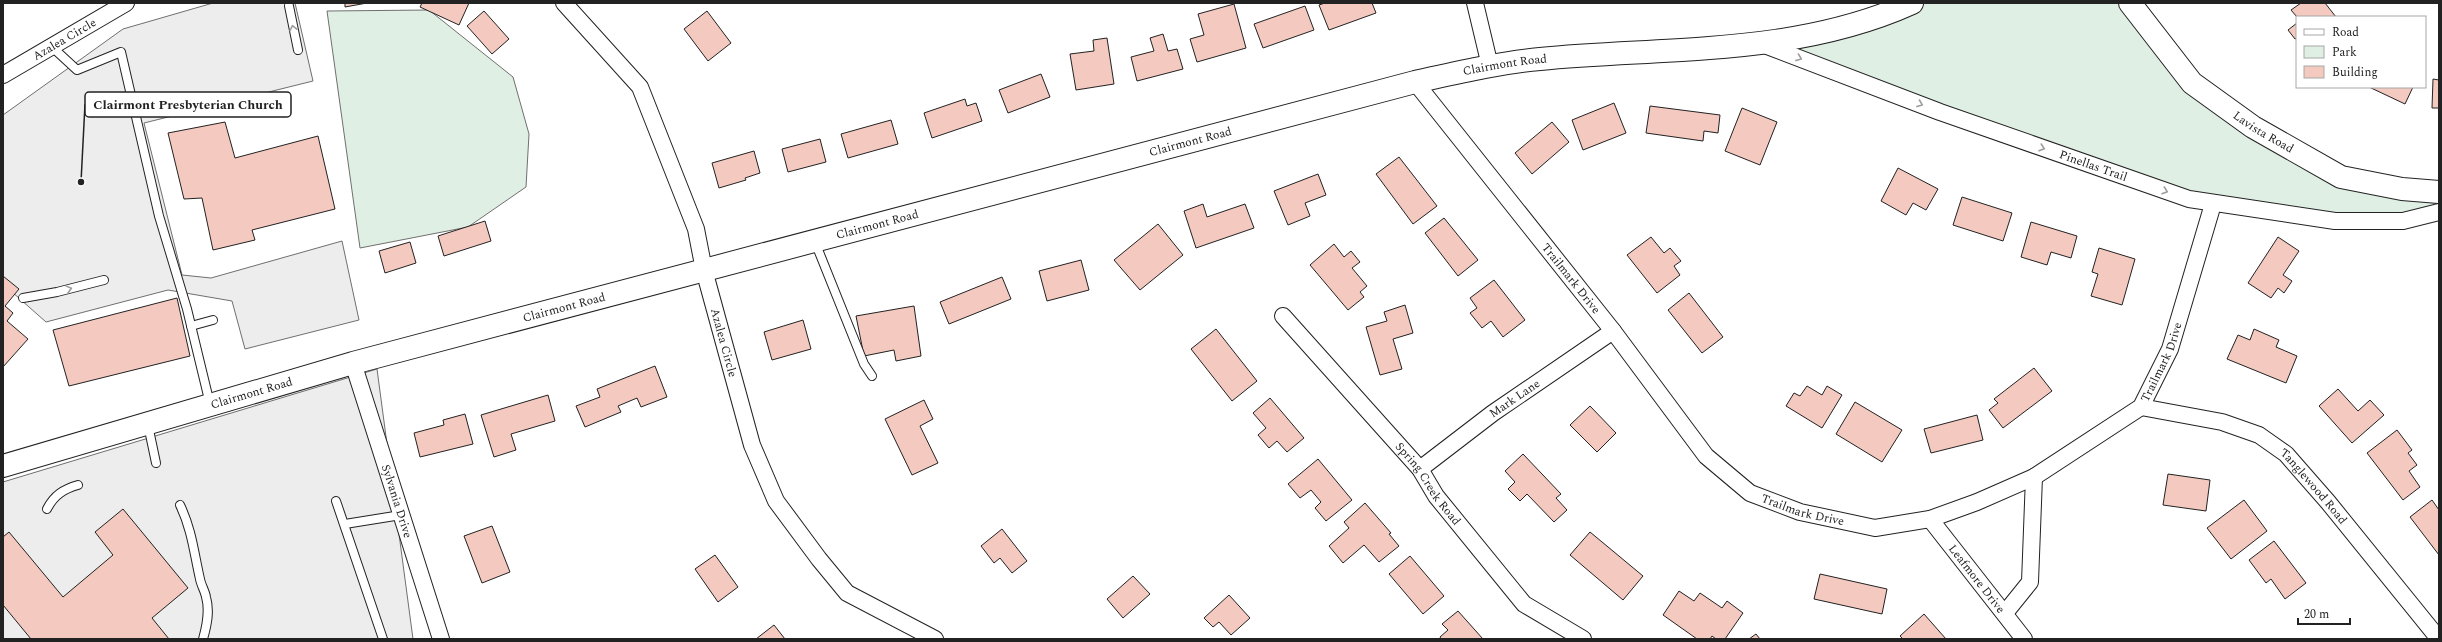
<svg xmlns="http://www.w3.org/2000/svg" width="2442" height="642" viewBox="0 0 2442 642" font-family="Spectral,serif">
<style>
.green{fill:#e0efe3;stroke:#6f6f6f}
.parking{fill:#ededed;stroke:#6f6f6f}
.building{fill:#f3c9c0;stroke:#222}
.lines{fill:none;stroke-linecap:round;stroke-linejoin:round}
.service-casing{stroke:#222;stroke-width:10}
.minor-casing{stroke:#222;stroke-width:18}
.secondary-casing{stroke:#222;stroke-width:24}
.primary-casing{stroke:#222;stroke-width:24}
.service{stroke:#fff;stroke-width:8}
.minor{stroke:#fff;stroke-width:16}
.secondary{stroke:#fff;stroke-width:22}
.primary{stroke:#fff;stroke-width:22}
.oneway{stroke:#9c9c9c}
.labels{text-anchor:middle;stroke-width:3;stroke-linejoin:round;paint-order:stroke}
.street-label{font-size:12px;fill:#222;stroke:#fff}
.leader{fill:none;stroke:#222;stroke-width:1.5}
.callout-dot{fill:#222;stroke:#fff;stroke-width:1.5}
.callout{fill:#fff;stroke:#222;stroke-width:1.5}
.callout-label{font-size:13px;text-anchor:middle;font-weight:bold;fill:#222}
</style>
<rect width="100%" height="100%" fill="#fff"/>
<!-- green -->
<g class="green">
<polygon points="1905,3 2126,3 2192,83 2341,177 2439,192 2439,212 2403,221 2189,199 1796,50"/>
<polygon points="429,10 513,77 529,134 526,187 468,227 360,248 327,11"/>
</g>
<!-- parking -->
<g class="parking">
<polygon points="213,3 295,3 313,81 144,123 182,275 211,278 342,241 359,320 245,349 232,301 168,290 46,322 3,284 3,115 123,29"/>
<polygon points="377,369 413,639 3,639 3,482"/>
</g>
<!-- building -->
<g class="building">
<polygon points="345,3 367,3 345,7"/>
<polygon points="422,3 469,3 459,25 420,7"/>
<polygon points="1325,3 1372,3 1376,13 1329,30 1319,5"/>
<polygon points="2301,3 2325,3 2336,17 2297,17 2291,10"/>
<polygon points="1234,4 1246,48 1197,62 1190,39 1204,35 1198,14"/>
<polygon points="1305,6 1314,30 1263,48 1254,24"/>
<polygon points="484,11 509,39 492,54 467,26"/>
<polygon points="707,11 731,43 708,61 684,29"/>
<polygon points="2297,23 2297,38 2295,39 2288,30"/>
<polygon points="1163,34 1168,51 1177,49 1183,69 1137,81 1131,57 1154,51 1150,38"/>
<polygon points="1107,38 1114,84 1076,90 1070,54 1094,51 1093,40"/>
<polygon points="1041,74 1050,97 1008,113 999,90"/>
<polygon points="2433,79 2439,80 2439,108 2432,108"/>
<polygon points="2369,87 2413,87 2405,104"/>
<polygon points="965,99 967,106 976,103 982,121 932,138 924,113"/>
<polygon points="1614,103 1626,133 1583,150 1572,120"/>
<polygon points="1650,106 1720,115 1718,133 1704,131 1703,141 1646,133"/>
<polygon points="1742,108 1777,122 1760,165 1725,151"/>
<polygon points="891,120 898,144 848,158 841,134"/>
<polygon points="225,122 235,158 318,136 335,209 252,230 255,240 213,250 202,198 184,199 168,133"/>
<polygon points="1552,122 1569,142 1532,174 1515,153"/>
<polygon points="820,139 826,162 788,172 782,149"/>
<polygon points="754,151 760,173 745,178 746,180 719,188 712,163"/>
<polygon points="1399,157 1437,206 1413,224 1376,174"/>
<polygon points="1898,168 1938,189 1926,210 1913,203 1906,215 1881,201"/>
<polygon points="1318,174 1326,195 1305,203 1310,216 1288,225 1274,191"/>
<polygon points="1962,197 2012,213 2003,241 1953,225"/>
<polygon points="1203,204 1207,217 1245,204 1254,228 1196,248 1184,211"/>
<polygon points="1444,218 1478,260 1458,276 1425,233"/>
<polygon points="485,221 491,241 444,256 438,236"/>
<polygon points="2031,222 2077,236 2071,258 2051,252 2047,265 2021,257"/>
<polygon points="1158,224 1183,255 1140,290 1114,260"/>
<polygon points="1651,237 1664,253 1670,248 1681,261 1674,266 1680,275 1657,293 1627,255"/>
<polygon points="2278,237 2299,251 2283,275 2292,281 2284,293 2278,288 2271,298 2248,283"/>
<polygon points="410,242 416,263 385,273 379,251"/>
<polygon points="1334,244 1344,257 1351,251 1360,262 1352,268 1367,286 1360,292 1364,297 1348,310 1310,265"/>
<polygon points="2099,248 2135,259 2122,305 2091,296 2098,274 2092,272"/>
<polygon points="1081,260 1089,290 1047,301 1039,271"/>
<polygon points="3,276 19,289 5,306 13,313 7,321 28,339 3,367"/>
<polygon points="1002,277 1011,299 949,324 940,302"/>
<polygon points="1494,280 1525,320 1503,337 1491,321 1482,328 1470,313 1477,308 1470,298"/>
<polygon points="1689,293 1723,337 1702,353 1668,310"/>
<polygon points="177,298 190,356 69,386 53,330"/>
<polygon points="1405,305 1413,333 1393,339 1402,369 1380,375 1366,327 1387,321 1384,312"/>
<polygon points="914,306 921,356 896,361 894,350 864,356 856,316"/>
<polygon points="803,320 811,349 772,360 764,332"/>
<polygon points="1216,329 1257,381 1232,401 1191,349"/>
<polygon points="2254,329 2279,340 2276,347 2297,356 2286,383 2227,359 2238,335 2250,340"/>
<polygon points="655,366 667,397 641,407 637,398 618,406 621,412 585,427 576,406 600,397 597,389"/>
<polygon points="2034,368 2052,391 2003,428 1989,410 1998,403 1994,399"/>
<polygon points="1807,386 1822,395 1827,386 1842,395 1822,428 1786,406 1794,393 1800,396"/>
<polygon points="2338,389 2358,411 2370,400 2384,415 2352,443 2319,406"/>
<polygon points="548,395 555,421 511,434 516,450 494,457 481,415"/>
<polygon points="1270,398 1304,438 1287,452 1277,441 1269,448 1258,435 1266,428 1253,413"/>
<polygon points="924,400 933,419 920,426 938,463 912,475 885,419"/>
<polygon points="1855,402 1902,430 1882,462 1836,434"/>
<polygon points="1590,406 1616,433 1597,452 1570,425"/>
<polygon points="465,414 473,444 420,457 414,433 444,425 443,420"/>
<polygon points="1977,415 1983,440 1931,453 1924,429"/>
<polygon points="2397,430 2412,450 2408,453 2417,465 2409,471 2420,487 2403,500 2367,453"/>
<polygon points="1523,454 1561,494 1556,498 1567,510 1554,522 1527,494 1520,501 1508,489 1515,482 1505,471"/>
<polygon points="1318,459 1352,500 1326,521 1315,508 1321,502 1311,490 1300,498 1288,484"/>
<polygon points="2168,474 2210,480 2206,511 2163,505"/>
<polygon points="2244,500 2267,531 2231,559 2207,528"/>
<polygon points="2432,500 2439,510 2439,555 2410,517"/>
<polygon points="1365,503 1391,533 1389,534 1399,546 1379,562 1364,545 1343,563 1329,546 1349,528 1344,522"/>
<polygon points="123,509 188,588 152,618 169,639 31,639 3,605 3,537 9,532 63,597 113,555 95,532"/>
<polygon points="492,526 510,572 482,583 464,536"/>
<polygon points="1002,529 1027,561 1012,573 1000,558 994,563 981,546"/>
<polygon points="1590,532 1643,576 1623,600 1570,555"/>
<polygon points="2274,541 2306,583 2285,599 2271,579 2266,583 2249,560"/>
<polygon points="715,555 738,587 718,602 695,569"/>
<polygon points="1410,556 1444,596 1423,614 1389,574"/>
<polygon points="1820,574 1887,589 1882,614 1814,599"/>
<polygon points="1133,576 1150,594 1123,618 1107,599"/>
<polygon points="1679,591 1694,601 1700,593 1722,608 1727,601 1743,613 1725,639 1716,639 1712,636 1710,639 1697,639 1663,615"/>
<polygon points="1229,595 1250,618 1231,635 1219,622 1213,627 1204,618"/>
<polygon points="1458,611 1483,639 1441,639 1440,637 1448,630 1442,624"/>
<polygon points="1924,614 1946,639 1903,639 1900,636"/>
<polygon points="774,625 785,639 756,639"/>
<polygon points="1756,634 1760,639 1749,639"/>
</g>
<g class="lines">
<!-- service casing -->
<g class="service-casing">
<g id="service">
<polyline points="289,6 298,50"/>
<polyline points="51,46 77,70 121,52 159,216 187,309 210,404"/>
<polyline points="815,242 864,364 872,376"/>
<polyline points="23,298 57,292 104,280"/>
<polyline points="191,326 213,320"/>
<polyline points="148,425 156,463"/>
<polyline points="336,501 383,639"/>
<path d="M180,505C192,530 194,553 200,579C201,585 205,591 206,597C210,611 207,625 203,639"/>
<path d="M47,509C54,495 64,489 78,485"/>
<polyline points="345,524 401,515"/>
</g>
</g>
<!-- minor casing -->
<g class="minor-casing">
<g id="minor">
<path id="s1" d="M564,3L640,87L696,229L704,270L752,445L776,501L819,559L847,593L935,639"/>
<polyline points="1475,3 1490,66"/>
<path id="s2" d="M1762,44L1940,112L2189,199L2335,221H2403L2439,212"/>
<path id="s3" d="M3,75L126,3"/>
<path id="s4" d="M1415,82L1613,331L1706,456L1750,493L1800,512L1875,528L1930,519L1977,502L2034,477L2141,407L2170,349L2213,204"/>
<path id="s5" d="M1283,316L1420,469L1436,496L1524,604L1583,639"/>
<path id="s6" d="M353,363L441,639"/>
<path id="s7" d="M2141,407L2222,422L2259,435L2286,454L2328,502L2439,639"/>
<path id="s8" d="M1420,469L1493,413L1613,331"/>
<path id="s9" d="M1930,519L2024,639"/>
<polyline points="2005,613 2030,582 2034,477"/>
</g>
</g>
<!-- secondary casing -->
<g class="secondary-casing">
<g id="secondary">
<path id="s10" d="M2130,3L2192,83L2253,127L2341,177L2402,189L2439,192"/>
</g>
</g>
<!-- primary casing -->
<g class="primary-casing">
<g id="primary">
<path id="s11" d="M3,466L353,363L1415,82C1456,73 1497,63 1540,59C1665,47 1795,56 1912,3"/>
</g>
</g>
<!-- service -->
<use href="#service" class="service"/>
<!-- minor -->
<use href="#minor" class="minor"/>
<!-- secondary -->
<use href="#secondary" class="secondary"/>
<!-- primary -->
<use href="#primary" class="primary"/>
</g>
<!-- one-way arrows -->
<defs><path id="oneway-chevron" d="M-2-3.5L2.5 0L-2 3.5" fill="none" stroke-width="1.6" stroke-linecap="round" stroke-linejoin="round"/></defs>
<g class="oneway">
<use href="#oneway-chevron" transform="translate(293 28) rotate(-102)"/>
<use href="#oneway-chevron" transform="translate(1799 58) rotate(21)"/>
<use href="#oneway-chevron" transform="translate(1920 104) rotate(21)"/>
<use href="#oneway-chevron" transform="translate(2042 148) rotate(19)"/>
<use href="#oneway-chevron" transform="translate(2165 191) rotate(19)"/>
<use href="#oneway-chevron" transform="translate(69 289) rotate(-15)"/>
</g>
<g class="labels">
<!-- street labels -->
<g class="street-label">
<text dy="4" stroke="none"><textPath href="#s3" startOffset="71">Azalea Circle</textPath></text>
<text dy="4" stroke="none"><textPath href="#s11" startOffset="1555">Clairmont Road</textPath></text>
<text dy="4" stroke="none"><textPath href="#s10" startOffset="188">Lavista Road</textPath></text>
<text dy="4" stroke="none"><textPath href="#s11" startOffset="1231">Clairmont Road</textPath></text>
<text dy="4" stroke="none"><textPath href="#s2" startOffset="353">Pinellas Trail</textPath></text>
<text dy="4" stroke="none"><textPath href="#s11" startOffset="907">Clairmont Road</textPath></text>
<text dy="4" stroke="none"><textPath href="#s4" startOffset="251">Trailmark Drive</textPath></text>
<text dy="4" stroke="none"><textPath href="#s11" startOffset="583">Clairmont Road</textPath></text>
<text dy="4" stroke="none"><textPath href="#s1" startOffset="383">Azalea Circle</textPath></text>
<text dy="4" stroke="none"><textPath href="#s4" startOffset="1007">Trailmark Drive</textPath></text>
<text dy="4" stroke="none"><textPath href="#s11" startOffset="259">Clairmont Road</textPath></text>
<text dy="4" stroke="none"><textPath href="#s8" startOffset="118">Mark Lane</textPath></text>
<text dy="4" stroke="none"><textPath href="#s5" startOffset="222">Spring Creek Road</textPath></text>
<text dy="4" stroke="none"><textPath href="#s7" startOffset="197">Tanglewood Road</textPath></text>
<text dy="4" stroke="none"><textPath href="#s6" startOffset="145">Sylvania Drive</textPath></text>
<text dy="4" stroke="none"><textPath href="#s4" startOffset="587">Trailmark Drive</textPath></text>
<text dy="4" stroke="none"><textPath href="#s9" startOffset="76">Leafmore Drive</textPath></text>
</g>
</g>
<!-- callouts -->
<path class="leader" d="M81 182L85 104"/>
<circle class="callout-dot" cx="81" cy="182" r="4"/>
<rect class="callout" x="85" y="92" width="206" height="25" rx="4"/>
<g class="callout-label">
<text x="188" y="109">Clairmont Presbyterian Church</text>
</g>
<!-- border -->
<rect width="2442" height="642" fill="none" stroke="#222222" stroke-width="8"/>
<!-- legend -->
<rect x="2296" y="16" width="130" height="72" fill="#ffffff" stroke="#a7a7a7"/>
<rect x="2304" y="29" width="20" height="6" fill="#ffffff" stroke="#a7a7a7"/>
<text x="2332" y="36" font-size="12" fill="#222222">Road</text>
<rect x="2304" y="46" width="20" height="12" fill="#e0efe3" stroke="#a7a7a7"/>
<text x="2332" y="56" font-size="12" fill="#222222">Park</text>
<rect x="2304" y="66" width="20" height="12" fill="#f3c9c0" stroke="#a7a7a7"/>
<text x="2332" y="76" font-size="12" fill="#222222">Building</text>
<!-- scale -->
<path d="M2298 618v6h52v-6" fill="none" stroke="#222222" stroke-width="2"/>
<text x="2304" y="618" font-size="12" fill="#222222" stroke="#ffffff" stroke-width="3" paint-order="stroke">20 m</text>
</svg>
